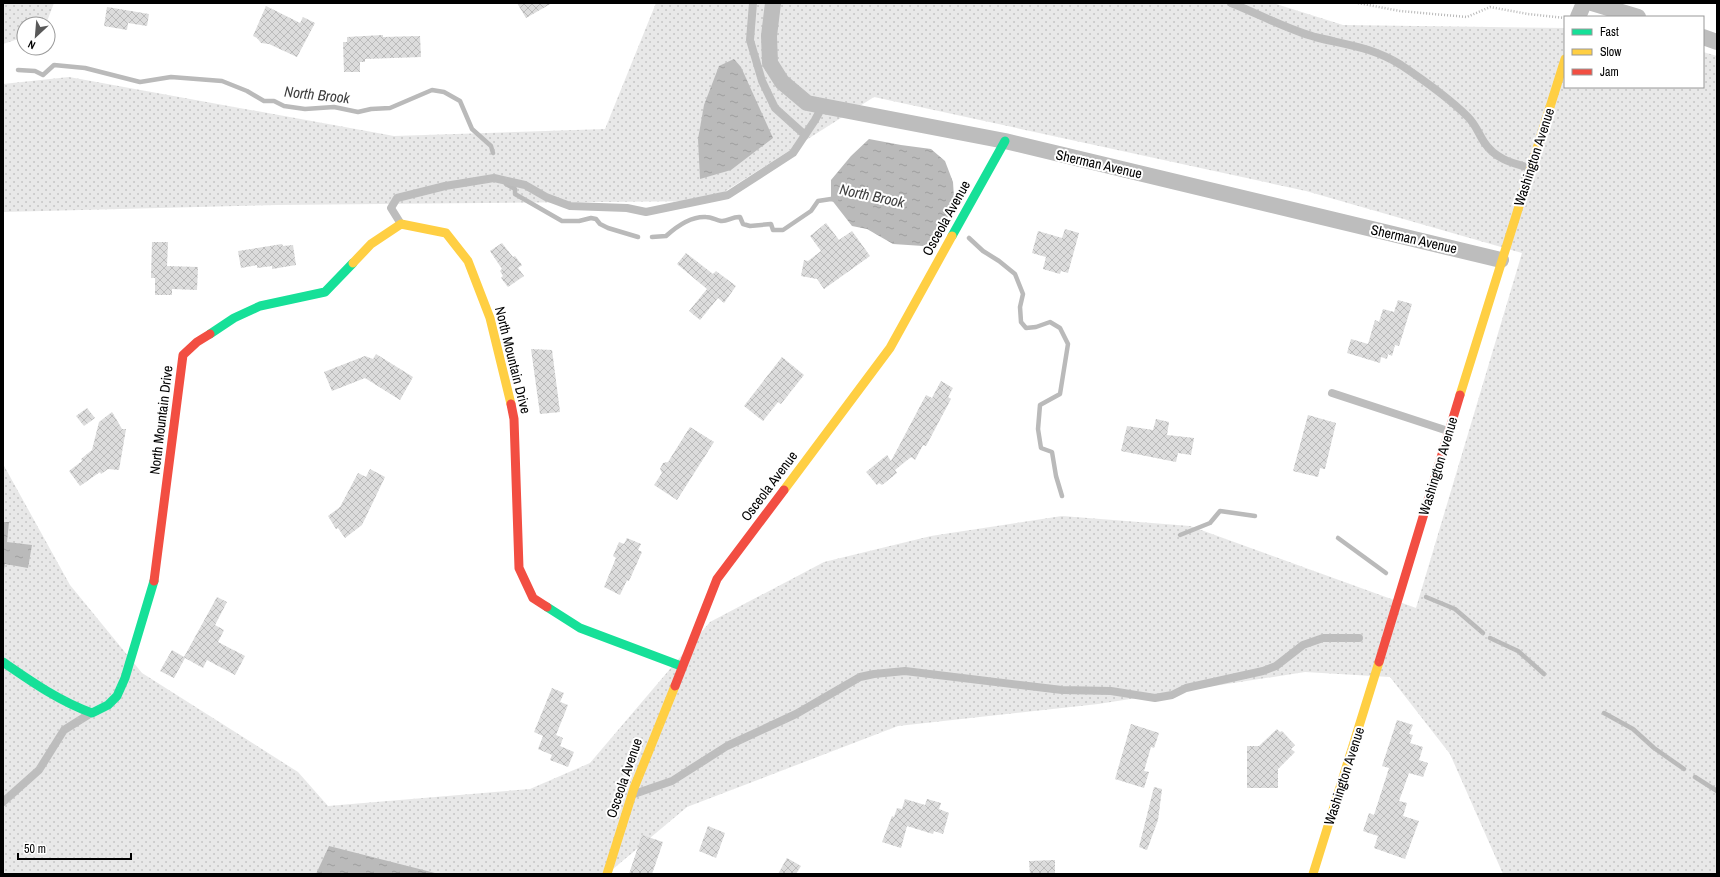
<svg xmlns="http://www.w3.org/2000/svg" width="1720" height="877" viewBox="0 0 1720 877" font-family="'Archivo Narrow',sans-serif">
<style>
.grass{fill:url(#grass-dots)}
.water{fill:url(#water-ripples)}
.lines{fill:none;stroke-linecap:round;stroke-linejoin:round}
.stream{stroke:#bababa;stroke-width:4.5}
.building{fill:url(#building-cross-hatch)}
.path{stroke:#b8b8b8;stroke-width:2.5;stroke-dasharray:1 2;stroke-linecap:butt}
.lane{stroke:#bdbdbd;stroke-width:8}
.street{stroke:#bdbdbd;stroke-width:16}
.fast{stroke:#16e098;stroke-width:9}
.slow{stroke:#ffcf43;stroke-width:9}
.jam{stroke:#f24e42;stroke-width:9}
.labels{text-anchor:middle;stroke-width:4;stroke-linejoin:round;paint-order:stroke}
.street-label{font-size:14px;fill:#000;stroke:#fff}
.water-label{font-size:15px;font-style:italic;fill:#3e3e3e;stroke:#fff}
</style>
<defs>
<pattern id="grass-dots" width="8" height="8" patternUnits="userSpaceOnUse"><rect width="8" height="8" fill="#e8e8e8"/><path d="M2 2h.1M6 6h.1" fill="none" stroke="#c5c5c5" stroke-width="1.8" stroke-linecap="round"/></pattern>
<pattern id="water-ripples" width="26" height="14" patternUnits="userSpaceOnUse"><rect width="26" height="14" fill="#bababa"/><path d="M2 4q2-2 4 0t4 0M15 11q2-2 4 0t4 0" fill="none" stroke="#9e9e9e"/></pattern>
<pattern id="building-cross-hatch" width="8" height="8" patternUnits="userSpaceOnUse"><rect width="8" height="8" fill="#dcdcdc"/><path d="M0 0l8 8M0 8l8-8" fill="none" stroke="#bbb"/></pattern>
</defs>
<rect width="100%" height="100%" fill="#fff"/>
<!-- grass -->
<g class="grass">
<polygon points="3,3 54,3 46,24 24,24 24,37 3,44"/>
<polygon points="656,3 1273,3 1343,25 1565,28 1565,87 1703,87 1703,52 1717,56 1717,874 1503,874 1450,754 1390,677 1305,672 1098,704 898,726 687,807 607,874 3,874 3,464 70,585 142,673 298,772 328,806 530,789 590,763 710,622 824,562 931,536 1062,516 1190,526 1416,608 1522,253 1306,191 874,97 710,201 276,205 3,212 3,84 69,77 394,136 605,129"/>
</g>
<!-- water -->
<g class="water">
<polygon points="734,59 741,67 773,138 731,170 700,179 698,139 704,105 719,66"/>
<polygon points="869,139 901,145 931,149 945,161 953,182 954,198 945,225 937,240 923,246 893,244 867,229 852,226 831,199 831,180 851,156"/>
<polygon points="3,522 9,522 7,542 32,545 28,568 5,564 3,575"/>
<polygon points="329,846 439,874 316,874"/>
</g>
<g class="lines">
<!-- stream -->
<g class="stream">
<polyline points="18,70 35,71 43,75 54,65 85,68 140,82 171,77 222,81 247,91 264,101 274,101 284,106 305,109 334,107 358,112 371,109 390,108 432,90 444,92 460,101 472,129 491,146 493,153"/>
<polyline points="506,184 515,189 515,194 562,221 579,221 591,218 596,219 600,224 608,228 638,237"/>
<path d="M652,237L666,236C677,226 691,216 706,217C711,217 716,220 721,221C727,222 733,216 740,217L743,224L750,226L771,224L773,230H783L811,211L818,201L831,199L836,200"/>
<polyline points="969,238 983,251 999,261 1015,274 1023,294 1020,307 1021,322 1026,328 1036,327 1050,322 1060,328 1068,344 1060,394 1040,405 1038,429 1041,448 1052,452 1056,476 1062,496"/>
<polyline points="1180,535 1210,523 1220,511 1255,516"/>
<polyline points="1338,538 1386,573"/>
<polyline points="1426,597 1455,609 1483,633"/>
<polyline points="1490,638 1518,651 1544,674"/>
<polyline points="1604,713 1633,729 1654,748 1684,769"/>
<polyline points="1695,777 1717,791"/>
</g>
</g>
<!-- building -->
<g class="building">
<polygon points="517,3 552,3 526,18"/>
<polygon points="266,6 300,23 303,17 315,23 297,57 269,44 261,43 257,38 253,36"/>
<polygon points="107,7 149,14 147,26 128,23 127,30 104,26"/>
<polygon points="383,35 383,37 420,36 421,57 365,59 365,62 360,62 360,72 344,72 343,42 347,42 347,37"/>
<polygon points="826,223 839,240 852,231 870,256 824,289 817,279 801,276 804,260 808,261 821,251 810,236"/>
<polygon points="1065,229 1079,233 1068,273 1061,271 1060,274 1043,269 1046,257 1032,253 1038,231 1062,238"/>
<polygon points="152,242 168,242 167,266 198,267 197,290 172,289 172,295 155,295 155,278 151,278"/>
<polygon points="502,243 513,257 515,256 522,265 518,268 524,276 508,287 501,278 503,276 500,271 502,269 490,251"/>
<polygon points="282,244 283,246 293,245 296,265 272,269 272,266 257,268 257,265 241,268 238,251"/>
<polygon points="686,253 713,274 716,271 736,286 724,303 718,298 700,320 689,311 707,289 677,264"/>
<polygon points="1398,300 1412,304 1399,346 1395,345 1392,356 1388,354 1387,359 1381,357 1380,363 1347,353 1351,339 1368,344 1375,320 1379,322 1383,309 1394,312"/>
<polygon points="531,349 552,350 560,412 540,414"/>
<polygon points="376,354 413,377 400,400 365,378 332,391 324,372 365,356 373,359"/>
<polygon points="782,357 804,375 781,404 778,402 763,421 744,406"/>
<polygon points="941,381 953,388 948,397 951,399 926,446 923,445 915,460 911,457 895,470 897,473 882,485 879,483 877,485 866,472 887,455 891,461 926,395 932,398"/>
<polygon points="87,408 95,418 84,426 76,416"/>
<polygon points="112,412 122,429 126,429 119,470 108,469 101,474 100,472 80,486 69,471 82,461 81,459 92,450 99,422"/>
<polygon points="1308,415 1336,423 1325,469 1320,468 1318,477 1293,471"/>
<polygon points="1156,419 1169,422 1167,435 1194,438 1191,455 1178,453 1176,462 1121,451 1127,426 1153,430"/>
<polygon points="690,427 714,442 677,500 654,485 662,473 660,469 663,463 668,462"/>
<polygon points="370,469 385,477 362,525 345,538 338,528 336,529 328,516 340,507 358,473 366,477"/>
<polygon points="627,538 641,544 638,550 642,552 629,581 627,580 620,595 604,587 616,558 613,556 619,542 624,544"/>
<polygon points="217,597 227,602 215,625 224,630 218,642 245,656 235,675 207,660 203,668 185,658 174,678 160,671 172,650 184,657"/>
<polygon points="552,688 564,693 560,702 568,705 556,735 563,738 560,746 574,752 568,767 550,760 552,755 538,749 543,736 534,732"/>
<polygon points="1397,720 1413,725 1409,734 1413,735 1410,743 1423,747 1419,760 1428,763 1423,777 1409,773 1399,801 1407,803 1403,816 1419,821 1405,859 1374,848 1378,836 1363,831 1369,813 1374,815 1389,768 1382,766"/>
<polygon points="1131,724 1159,733 1154,748 1151,747 1144,771 1149,772 1144,788 1115,779"/>
<polygon points="1277,729 1280,732 1282,731 1295,745 1291,749 1295,752 1278,769 1278,788 1247,788 1247,746 1259,746"/>
<polygon points="1154,787 1162,789 1158,820 1147,850 1139,847"/>
<polygon points="905,799 925,805 927,799 941,803 939,809 949,813 943,834 934,831 933,834 907,826 901,848 882,842 892,816 894,817 897,808 902,809"/>
<polygon points="708,826 725,833 716,858 699,851"/>
<polygon points="642,835 663,842 652,874 629,874"/>
<polygon points="787,858 801,866 796,874 778,874"/>
<polygon points="1055,860 1055,874 1030,874 1029,861"/>
</g>
<g class="lines">
<!-- path -->
<polyline class="path" points="1358,3 1400,11 1467,17 1490,7 1528,14 1565,18"/>
<!-- lane -->
<g class="lane">
<polyline points="753,3 750,40 762,81 775,108 805,135"/>
<path d="M1231,3C1259,14 1286,29 1315,37C1347,45 1372,47 1401,65C1422,79 1450,99 1468,117C1476,125 1478,133 1484,142C1495,159 1512,163 1530,168"/>
<polyline points="401,224 391,208 397,198 445,186 494,178 525,185 546,197 570,206 627,208 646,212 728,195 793,153 815,120 823,105"/>
<polyline points="1332,393 1448,431"/>
<polyline points="634,794 672,781 727,746 796,714 860,677 874,674 905,671 1062,690 1111,691 1155,698 1172,695 1186,688 1263,671 1276,666 1303,645 1323,638 1359,638"/>
<polyline points="3,802 39,770 64,730 88,715"/>
</g>
<!-- street -->
<g class="street">
<polyline points="773,3 769,36 770,63 782,82 807,103 1005,141 1501,260"/>
<polyline points="1592,3 1638,17"/>
<polyline points="1578,17 1584,3"/>
<polyline points="1703,37 1717,42"/>
</g>
<!-- fast -->
<g class="fast">
<polyline points="952,236 1005,141"/>
<polyline points="210,334 234,318 260,306 325,292 353,263"/>
<polyline points="547,607 580,628 681,666"/>
<path d="M3,662C32,682 59,701 92,713L108,705L117,696L125,678L154,581"/>
</g>
<!-- slow -->
<g class="slow">
<polyline points="353,263 371,244 401,224 446,233 468,261 490,318 511,404"/>
<polyline points="1460,395 1565,59"/>
<polyline points="784,490 890,348 952,236"/>
<polyline points="607,874 634,788 675,686"/>
<polyline points="1313,874 1379,662"/>
</g>
<!-- jam -->
<g class="jam">
<polyline points="511,404 514,419 519,568 533,598 547,607"/>
<polyline points="154,581 183,355 197,342 210,334"/>
<polyline points="1379,662 1460,395"/>
<polyline points="675,686 717,579 784,490"/>
</g>
</g>
<g class="labels">
<!-- street labels -->
<g class="street-label">
<text transform="translate(1534 157) rotate(-72)" y="5">Washington Avenue</text>
<text transform="translate(1099 164) rotate(13)" y="5">Sherman Avenue</text>
<text transform="translate(946 218) rotate(-61)" y="5">Osceola Avenue</text>
<text transform="translate(1414 239) rotate(13)" y="5">Sherman Avenue</text>
<text transform="translate(513 360) rotate(76)" y="5">North Mountain Drive</text>
<text transform="translate(161 420) rotate(-83)" y="5">North Mountain Drive</text>
<text transform="translate(1438 466) rotate(-73)" y="5">Washington Avenue</text>
<text transform="translate(769 486) rotate(-53)" y="5">Osceola Avenue</text>
<text transform="translate(1344 776) rotate(-72)" y="5">Washington Avenue</text>
<text transform="translate(624 778) rotate(-71)" y="5">Osceola Avenue</text>
</g>
<!-- water labels -->
<g class="water-label">
<text transform="translate(317 95) rotate(6)" y="5">North Brook</text>
<text transform="translate(872 196) rotate(12)" y="5">North Brook</text>
</g>
</g>
<!-- border -->
<rect width="1720" height="877" fill="none" stroke="#000000" stroke-width="8"/>
<!-- legend -->
<rect x="1564" y="16" width="140" height="72" fill="#ffffff" stroke="#999999"/>
<rect x="1572" y="29" width="20" height="6" fill="#16e098" stroke="#999999"/>
<text x="1600" y="36" font-size="12" fill="#000000">Fast</text>
<rect x="1572" y="49" width="20" height="6" fill="#ffcf43" stroke="#999999"/>
<text x="1600" y="56" font-size="12" fill="#000000">Slow</text>
<rect x="1572" y="69" width="20" height="6" fill="#f24e42" stroke="#999999"/>
<text x="1600" y="76" font-size="12" fill="#000000">Jam</text>
<!-- north arrow -->
<g transform="translate(36 36) rotate(206)"><circle r="19" fill="#ffffff" stroke="#999999"/>
<path d="M0-3L7 15L0 10L-7 15Z" fill="#595959"/>
<text y="-6" font-size="11" font-weight="bold" text-anchor="middle" fill="#000000">N</text>
</g>
<!-- scale -->
<path d="M18 853v6h113v-6" fill="none" stroke="#000000" stroke-width="2"/>
<text x="24" y="853" font-size="12" fill="#000000" stroke="#ffffff" stroke-width="3" paint-order="stroke">50 m</text>
</svg>
